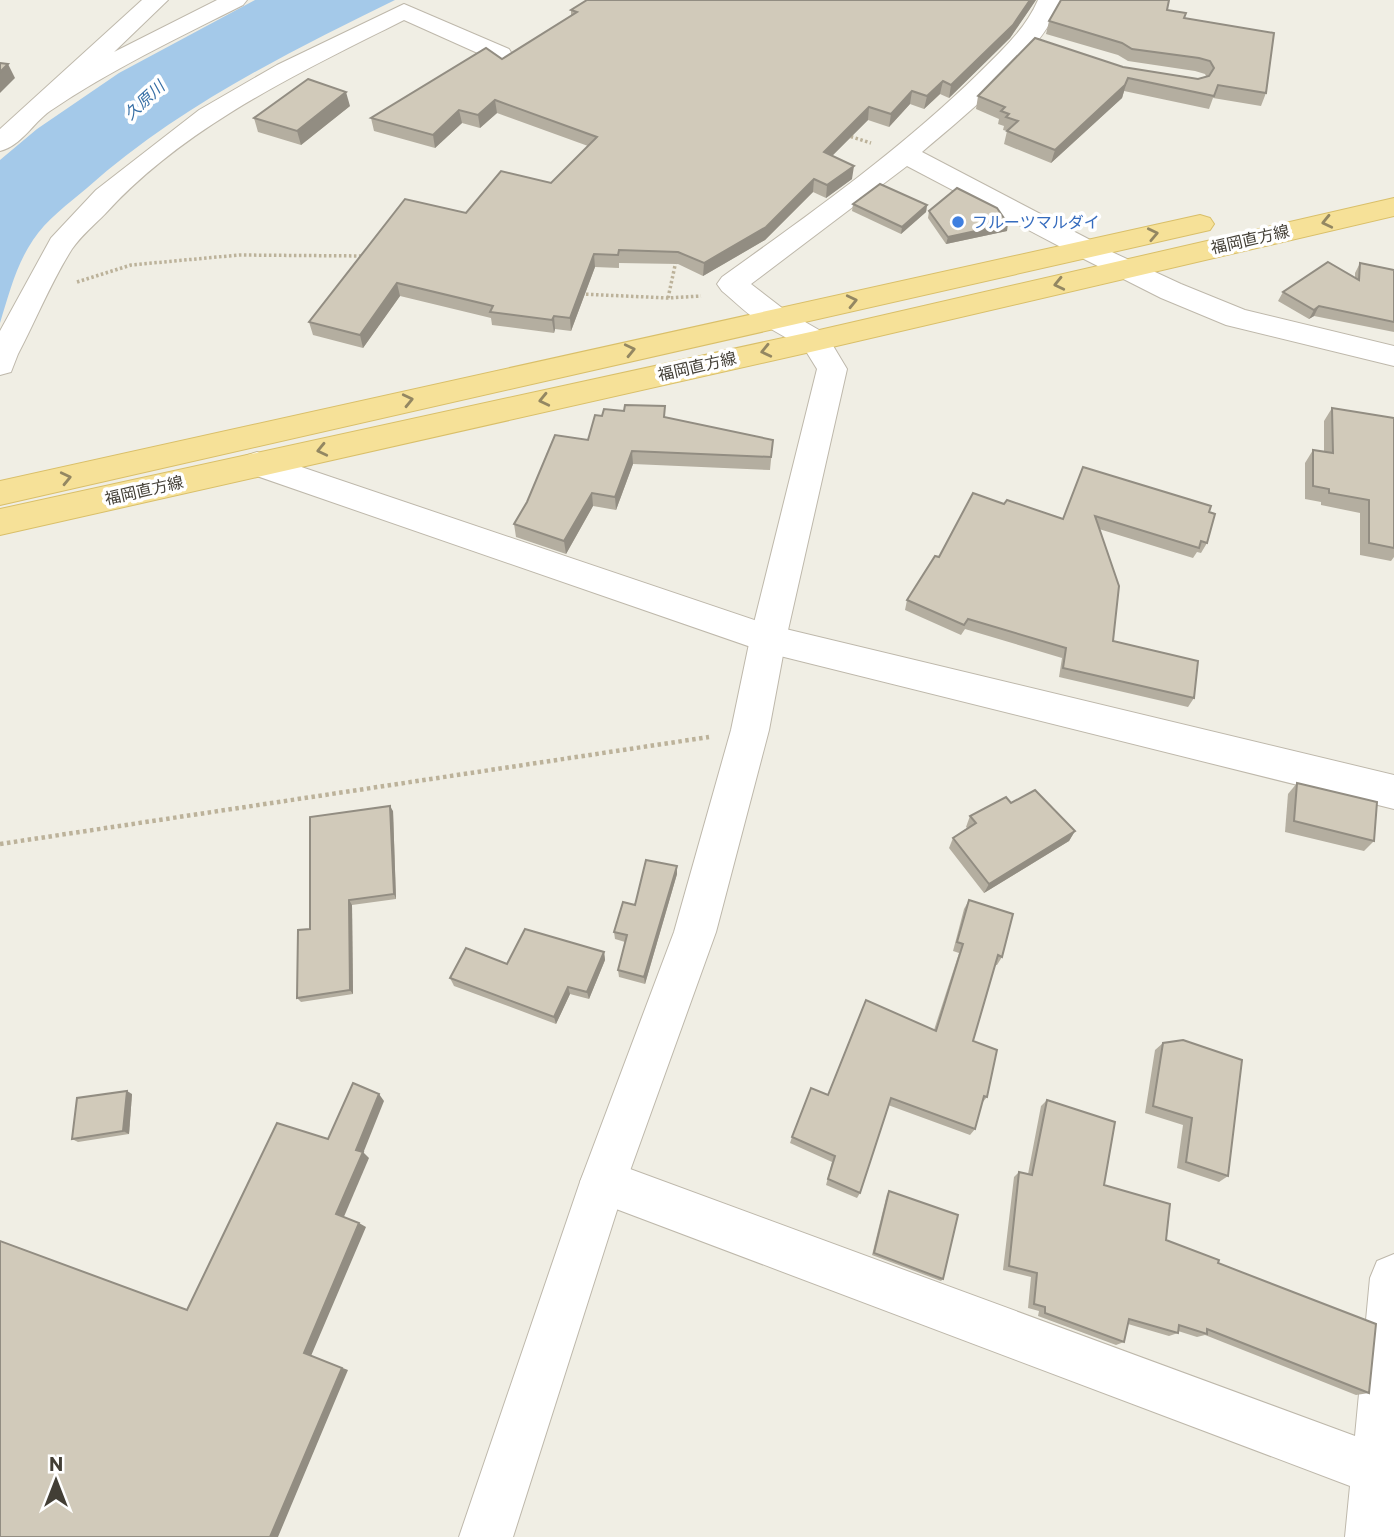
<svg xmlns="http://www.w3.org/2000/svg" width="1394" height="1537" viewBox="0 0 1394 1537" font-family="Commissioner,'Noto Sans JP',sans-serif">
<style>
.water{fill:#a4c9e9}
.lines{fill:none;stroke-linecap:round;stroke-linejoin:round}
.minor-casing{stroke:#beb8ab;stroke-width:2}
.tertiary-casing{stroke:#beb8ab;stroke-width:2}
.primary-casing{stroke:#d9bf69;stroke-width:2}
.path-far1{stroke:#bcb29a;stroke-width:3.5;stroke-dasharray:2.5 2.5;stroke-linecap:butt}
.path{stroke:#bcb29a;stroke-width:4.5;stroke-dasharray:3.5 3.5;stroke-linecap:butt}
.minor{fill:#fff;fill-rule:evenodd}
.tertiary{fill:#fff;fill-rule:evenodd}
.primary{fill:#f6e198;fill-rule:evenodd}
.wall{fill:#b4aea0}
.shaded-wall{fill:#928d82}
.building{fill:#d1caba;stroke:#928d82;stroke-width:2}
.oneway{stroke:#938762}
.shop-dot{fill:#3f7fe0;stroke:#fff;stroke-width:2.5}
.labels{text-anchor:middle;stroke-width:7;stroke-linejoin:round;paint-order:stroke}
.far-water-label{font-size:16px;font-style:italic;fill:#376fa5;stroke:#fff}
.far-shop-label{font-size:16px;fill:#366cbe;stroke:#fff;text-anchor:start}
.far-street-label{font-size:16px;fill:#423e35;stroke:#fff}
</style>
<rect width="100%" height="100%" fill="#f0eee4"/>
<!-- water -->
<path class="water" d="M255,0H395C287,53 178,107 87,188C69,203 46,220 33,240C16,265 9,294 0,323V160L37,129L119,73Z"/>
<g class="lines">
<!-- minor casing -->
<g class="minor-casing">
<g id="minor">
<path d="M142,0H168L114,52L217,0H247L243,5C178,38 110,70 50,111C33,123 21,146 0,151V129Z"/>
<path d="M1038,0H1062C1040,55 967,114 922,152L1096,243L1100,249L1096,255L1086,258L1076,255L907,166L751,284L786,311L790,318L786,325C761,332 740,305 722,291L717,284L722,277C810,214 899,151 978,74C1001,51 1025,30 1038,0Z"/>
<path d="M404,4L509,49L512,54L509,59L500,61L491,59L404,20C299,73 186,125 105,214C94,225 81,236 72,249C51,282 36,320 18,354L11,372L0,375V331L51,238L96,190L199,110L277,65Z"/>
<polygon points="257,452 769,625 1394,775 1394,809 768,653 245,472 241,464 245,456"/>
<polygon points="603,1159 1355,1436 1370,1278 1377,1261 1394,1254 1394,1537 1345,1537 1350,1486 587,1198 580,1182 587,1166"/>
</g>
</g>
<!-- tertiary casing -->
<g class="tertiary-casing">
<g id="tertiary">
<polygon points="1086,240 1181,284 1245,310 1394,346 1394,366 1226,325 1161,298 1076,255 1072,249 1076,243"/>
<polygon points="775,308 786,311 826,334 847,369 786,639 769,730 716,932 626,1182 513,1537 459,1537 580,1182 674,932 731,730 750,639 817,369 804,348 764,325 760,318 764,311"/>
</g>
</g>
<!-- primary casing -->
<g class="primary-casing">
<g id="primary">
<polygon points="1394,198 1394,216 815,351 0,535 0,509 815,331"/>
<polygon points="1200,215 1210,218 1214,224 1210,230 0,505 0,481"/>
</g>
</g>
<!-- path-far1 -->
<g class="path-far1">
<polyline points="846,135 871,143"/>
<polyline points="77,282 131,265 239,255 365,256"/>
<polyline points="581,294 668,298 701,296"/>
<polyline points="668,298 676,261"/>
</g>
<!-- path -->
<polyline class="path" points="0,844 709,737"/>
<!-- minor -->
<use href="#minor" class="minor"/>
<!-- tertiary -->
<use href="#tertiary" class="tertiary"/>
<!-- primary -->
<use href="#primary" class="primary"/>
</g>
<!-- wall -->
<g class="wall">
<polygon points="587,0 1036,0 1010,38 949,98 940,94 924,109 910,104 889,127 868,120 832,156 852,179 826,198 813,192 765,240 703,276 678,264 619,263 619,268 595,267 571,331 555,329 554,333 492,325 491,318 400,296 363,348 313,335 309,322 466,213 551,183 588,146 497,113 480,128 462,123 435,148 374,131 371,118 502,59 571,16 571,10"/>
<polygon points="1167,10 1184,18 1266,93 1261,106 1213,98 1209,109 1124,91 1122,98 1051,163 1004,144 1007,131 1003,130 1004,126 998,124 999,119 976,109 978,96 1123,67 1198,79 1206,76 1205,74 1195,71 1128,61 1118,55 1046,34 1049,21"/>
<polygon points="350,106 301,145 258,132 254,118"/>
<polygon points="853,204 927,205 926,212 901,234 852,211"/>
<polygon points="929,211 1007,231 946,244 928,218"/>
<polygon points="1360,263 1394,270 1394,332 1314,316 1309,319 1278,301 1283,292 1355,277 1355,273"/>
<polygon points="1332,408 1394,418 1394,557 1391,561 1360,555 1360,513 1321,505 1321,502 1305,499 1305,463 1313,450 1324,452 1324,421"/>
<polygon points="602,416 665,418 773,440 770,470 633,464 616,510 593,506 566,554 516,537 514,524 588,440"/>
<polygon points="1083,467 1209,512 1207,543 1201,553 1197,552 1193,558 1099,529 1113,641 1194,698 1188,707 1059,677 1062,658 965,629 961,635 905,610 907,600 939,557 1004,504 1063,519"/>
<polygon points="1297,783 1374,841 1364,851 1285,832 1288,794"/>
<polygon points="1011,803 1075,831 1069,841 984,893 949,848 953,838 967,828 966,827 970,816"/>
<polygon points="393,811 396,899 352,905 353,994 301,1002 297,998 310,929"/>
<polygon points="677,866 677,874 645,984 619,977 618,970 625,942 615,939 614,932 635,905"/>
<polygon points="969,900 1002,957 997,965 995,965 973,1041 987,1097 982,1103 975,1129 970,1135 888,1105 860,1193 857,1198 826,1185 832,1162 790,1143 792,1137 828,1095 934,1030 959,953 953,951 964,909"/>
<polygon points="604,952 605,960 589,999 570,994 556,1024 454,986 450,978"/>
<polygon points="1163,1043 1228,1176 1219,1182 1177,1168 1183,1125 1145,1113 1155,1050"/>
<polygon points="132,1094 129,1134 78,1142 72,1139"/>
<polygon points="1047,1100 1104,1185 1166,1240 1218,1263 1369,1393 1356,1395 1205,1335 1197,1337 1178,1331 1178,1333 1169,1336 1128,1324 1124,1342 1116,1345 1038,1316 1039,1311 1028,1308 1031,1277 1003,1270 1014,1177 1019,1172 1028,1174 1041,1106"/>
<polygon points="889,1191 943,1279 941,1281 872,1255 887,1194"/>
</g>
<!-- shaded-wall -->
<g class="shaded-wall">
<polygon points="1030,0 1036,0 1010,38 949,98 951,85"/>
<polygon points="8,64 15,78 0,93 0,72"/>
<polygon points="1128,78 1122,98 1051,163 1055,150"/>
<polygon points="943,81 940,94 924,109 927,96"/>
<polygon points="912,91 910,104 889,127 891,114"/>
<polygon points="346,92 350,106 301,145 297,131"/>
<polygon points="495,100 497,113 480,128 478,115"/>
<polygon points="869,107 868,120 823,165 824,152"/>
<polygon points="459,110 462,123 435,148 433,135"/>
<polygon points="854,166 852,179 826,198 827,185"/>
<polygon points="814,179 813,192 765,240 703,276 704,263"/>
<polygon points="927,205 926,212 901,234 902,227"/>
<polygon points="1008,224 1007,231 946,244 948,237"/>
<polygon points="594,254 595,267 571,331 570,318"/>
<polygon points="397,283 400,296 363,348 360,335"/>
<polygon points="1319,306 1314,316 1309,319 1314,310"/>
<polygon points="554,316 555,329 554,333 552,320"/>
<polygon points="632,451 633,464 616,510 615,497"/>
<polygon points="592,493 593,506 566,554 564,541"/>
<polygon points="390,806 393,811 396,899 394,894"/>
<polygon points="1075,831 1069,841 984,893 989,884"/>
<polygon points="677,866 677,874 645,984 644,977"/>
<polygon points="349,900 352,905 353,994 350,990"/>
<polygon points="604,952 605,960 589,999 587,992"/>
<polygon points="568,987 570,994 556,1024 554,1017"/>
<polygon points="127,1091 132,1094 129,1134 123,1131"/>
<polygon points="379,1094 384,1101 362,1156 356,1150"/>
<polygon points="363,1152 369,1158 343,1219 336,1214"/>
<polygon points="359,1223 366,1227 311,1356 348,1370 278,1537 270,1537 304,1353"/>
</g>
<!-- building -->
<g class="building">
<polygon points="587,0 1030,0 1013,25 951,85 943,81 927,96 912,91 891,114 869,107 824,152 854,166 827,185 814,179 766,227 704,263 678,252 619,250 618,255 594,254 570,318 554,316 552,320 490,312 493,306 397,283 360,335 309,322 405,199 466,213 501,171 551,183 597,137 495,100 478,115 459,110 433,135 371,118 486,48 502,59 577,12 571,10"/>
<polygon points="1061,0 1169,0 1167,10 1186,13 1184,18 1274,33 1266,93 1218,85 1214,96 1128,78 1125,85 1055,150 1007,131 1018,121 1006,117 1009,114 1001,111 1005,107 978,96 1035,38 1123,67 1198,79 1209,76 1214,68 1210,61 1199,58 1132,49 1122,43 1049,21"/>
<polygon points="0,63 8,64 0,72"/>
<polygon points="308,79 346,92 297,131 254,118"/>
<polygon points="880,184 927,205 902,227 853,204"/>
<polygon points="957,188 997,208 1008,224 948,237 929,211"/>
<polygon points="1328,262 1359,280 1360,263 1394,270 1394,322 1319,306 1314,310 1283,292"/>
<polygon points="625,405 665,406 664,417 773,440 771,457 632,451 615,497 592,493 564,541 514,524 527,502 555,435 588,440 595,415 602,416 604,409 624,411"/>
<polygon points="1332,408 1394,418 1394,548 1369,543 1369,500 1329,493 1329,489 1313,486 1313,450 1333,453"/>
<polygon points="1083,467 1211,506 1209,512 1215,514 1207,543 1201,541 1199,548 1095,516 1119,586 1113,641 1198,661 1194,698 1063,668 1066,648 968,619 964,625 907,600 935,556 939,557 973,493 1004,504 1007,500 1063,519"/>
<polygon points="1297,783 1377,802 1374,841 1294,821"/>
<polygon points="1035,790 1075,831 989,884 953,838 976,823 970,816 1006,797 1011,803"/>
<polygon points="390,806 394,894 349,900 350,990 297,998 298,930 310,929 310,817"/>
<polygon points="646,860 677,866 644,977 618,970 627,935 614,932 623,902 635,905"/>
<polygon points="969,900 1013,914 1002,957 998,955 973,1041 997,1050 987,1097 984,1096 975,1129 891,1098 860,1193 828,1179 835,1156 792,1137 811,1088 828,1095 866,1000 936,1031 963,944 957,942"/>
<polygon points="525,929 604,952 587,992 568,987 554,1017 450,978 466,948 507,964"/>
<polygon points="1183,1040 1242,1060 1228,1176 1186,1162 1192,1118 1153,1106 1163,1043"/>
<polygon points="353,1083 379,1094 356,1150 363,1152 336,1214 359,1223 304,1353 342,1368 270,1537 0,1537 0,1241 187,1310 277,1123 328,1139"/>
<polygon points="127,1091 123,1131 72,1139 77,1098"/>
<polygon points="1047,1100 1115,1122 1104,1185 1170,1204 1166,1240 1219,1260 1218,1263 1376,1324 1369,1393 1207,1329 1207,1334 1179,1325 1178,1333 1129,1319 1124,1342 1045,1313 1045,1307 1034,1304 1037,1273 1009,1266 1019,1172 1032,1175"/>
<polygon points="889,1191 958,1215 943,1279 874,1253"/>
</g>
<!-- one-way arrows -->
<defs><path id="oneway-chevron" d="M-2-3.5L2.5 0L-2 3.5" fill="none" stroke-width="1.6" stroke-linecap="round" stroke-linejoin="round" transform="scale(1.75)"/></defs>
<g class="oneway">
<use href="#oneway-chevron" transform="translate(1327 222) rotate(167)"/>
<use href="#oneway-chevron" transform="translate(1153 234) rotate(-12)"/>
<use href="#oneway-chevron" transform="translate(1059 284) rotate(167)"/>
<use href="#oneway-chevron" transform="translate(852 301) rotate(-13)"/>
<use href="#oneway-chevron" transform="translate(630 350) rotate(-13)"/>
<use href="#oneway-chevron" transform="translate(766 351) rotate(167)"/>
<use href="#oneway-chevron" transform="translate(408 400) rotate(-13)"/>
<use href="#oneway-chevron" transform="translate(544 400) rotate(167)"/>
<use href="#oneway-chevron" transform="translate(322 450) rotate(167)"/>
<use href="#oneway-chevron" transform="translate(66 478) rotate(-13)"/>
</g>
<!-- markers -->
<circle class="shop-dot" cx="958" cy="222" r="7"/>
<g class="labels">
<!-- far-water labels -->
<g class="far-water-label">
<text transform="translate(144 100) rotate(-43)" y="6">久原川</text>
</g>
<!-- far-shop labels -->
<g class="far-shop-label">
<text x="972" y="228">フルーツマルダイ</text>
</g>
<!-- far-street labels -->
<g class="far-street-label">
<text transform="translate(1250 239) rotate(-13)" y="6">福岡直方線</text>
<text transform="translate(697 366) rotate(-13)" y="6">福岡直方線</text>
<text transform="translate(144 490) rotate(-13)" y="6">福岡直方線</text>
</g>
</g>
<!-- north arrow -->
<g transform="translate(56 1481)" stroke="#ffffff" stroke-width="5" paint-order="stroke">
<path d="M0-5L12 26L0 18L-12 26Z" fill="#423e35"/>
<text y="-10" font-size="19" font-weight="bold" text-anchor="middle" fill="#423e35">N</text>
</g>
</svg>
